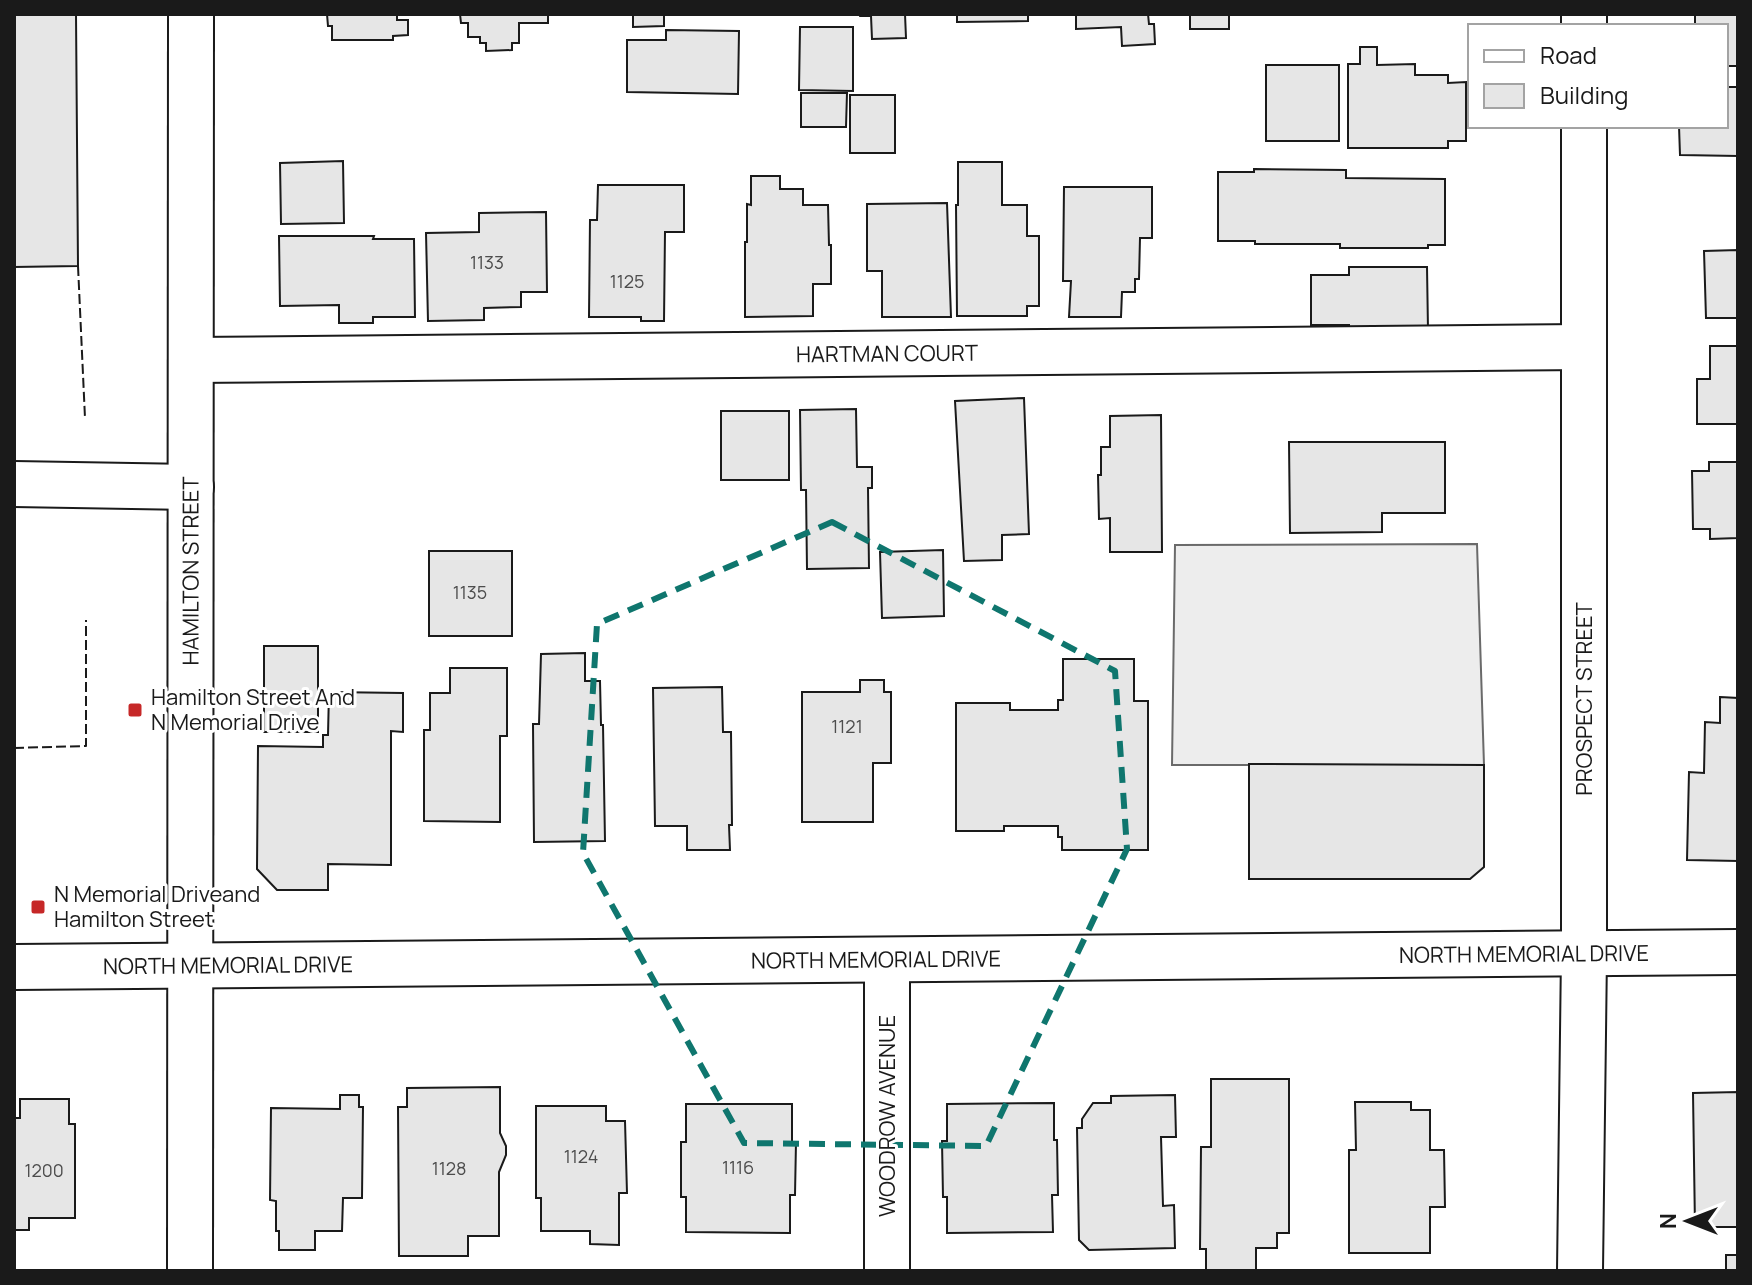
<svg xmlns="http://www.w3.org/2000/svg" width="1752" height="1285" viewBox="0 0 1752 1285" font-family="Manrope,sans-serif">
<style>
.parking{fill:#ededed;stroke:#6a6a6a;stroke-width:2}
.building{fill:#e6e6e6;stroke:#1a1a1a;stroke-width:2}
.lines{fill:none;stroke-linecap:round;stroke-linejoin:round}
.minor-casing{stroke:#1a1a1a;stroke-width:48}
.major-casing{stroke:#1a1a1a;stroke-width:48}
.minor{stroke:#fff;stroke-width:44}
.major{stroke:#fff;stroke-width:44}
.fence{stroke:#1a1a1a;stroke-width:2;stroke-dasharray:10 4;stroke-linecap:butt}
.marked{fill:none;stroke:#0f766e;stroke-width:6;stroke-dasharray:16 10;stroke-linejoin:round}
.poi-dot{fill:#c62828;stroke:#fff;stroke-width:3}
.labels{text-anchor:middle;stroke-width:6;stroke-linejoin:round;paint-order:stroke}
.number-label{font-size:18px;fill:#4d4d4d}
.street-label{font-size:22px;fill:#1a1a1a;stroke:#fff}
.poi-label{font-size:22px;fill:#1a1a1a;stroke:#fff;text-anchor:start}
</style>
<rect width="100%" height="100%" fill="#fff"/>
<!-- parking -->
<polygon class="parking" points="1477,544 1484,765 1172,765 1175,545"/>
<!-- building -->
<g class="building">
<polygon points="14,14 76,14 78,266 14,267"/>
<polygon points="327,14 397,14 397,20 408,20 408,35 393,36 393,40 332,40 332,26 328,26"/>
<polygon points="460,14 548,14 548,23 519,23 519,43 512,43 512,50 486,51 486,43 480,43 480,37 468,37 468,23 461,23"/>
<polygon points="633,14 664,14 664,26 633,27"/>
<polygon points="859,14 905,14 906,38 872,39 871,16 860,16"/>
<polygon points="957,14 1028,14 1028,21 957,22"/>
<polygon points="1076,14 1148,14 1149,24 1154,24 1155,44 1122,46 1121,27 1076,29"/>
<rect x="1190" y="14" width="39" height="15"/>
<polygon points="1695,14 1738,14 1738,66 1726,66 1726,26 1695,26"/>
<polygon points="800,27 853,27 853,91 799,90"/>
<polygon points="666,30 739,31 738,94 627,92 627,40 666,40"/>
<polygon points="1360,47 1377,47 1377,65 1415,64 1415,75 1448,75 1448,83 1466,82 1466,141 1448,141 1448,148 1348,148 1348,64 1360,64"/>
<rect x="1266" y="65" width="73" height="76"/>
<polygon points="1726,87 1738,87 1738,156 1680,155 1679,126 1726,126"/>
<polygon points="801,93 847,93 846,127 801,127"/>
<rect x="850" y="95" width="45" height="58"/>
<polygon points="343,161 344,223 281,224 280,163"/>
<polygon points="958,162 1002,162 1002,205 1027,205 1027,236 1039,236 1039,306 1027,306 1027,316 957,316 956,205 958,205"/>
<polygon points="1254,169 1346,170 1346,178 1445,179 1445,245 1428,245 1428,248 1340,248 1340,244 1255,244 1255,241 1218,241 1218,172 1254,172"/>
<polygon points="751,176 780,176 780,189 803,189 803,205 828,205 829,245 831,245 831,284 813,284 813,316 745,317 745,242 747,242 747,204 751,205"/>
<polygon points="598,185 684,185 684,232 665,232 664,321 641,321 641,317 589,317 590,220 597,220"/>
<polygon points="1064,187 1152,187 1152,238 1140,238 1139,279 1135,279 1135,292 1122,292 1121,317 1069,317 1071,281 1063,281"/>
<polygon points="947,203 951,317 882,317 882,271 867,271 867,204"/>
<polygon points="546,212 547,292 521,292 521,307 484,308 484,320 428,321 426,233 479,232 479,213"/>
<polygon points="279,236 374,236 373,239 414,239 415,317 373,317 373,323 339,323 339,305 280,306"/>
<polygon points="1738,250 1738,318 1706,318 1704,251"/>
<polygon points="1349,267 1427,267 1428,330 1349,331 1349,325 1311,325 1311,275 1349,275"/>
<polygon points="1710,346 1738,346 1738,424 1697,424 1697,379 1710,379"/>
<polygon points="1024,398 1029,534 1002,535 1002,560 964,561 955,401"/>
<polygon points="856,409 857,467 872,467 872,488 868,488 869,568 807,569 806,490 801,490 800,410"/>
<rect x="721" y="411" width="68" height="69"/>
<polygon points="1161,415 1162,552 1110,552 1110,518 1099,519 1098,475 1101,475 1101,447 1110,447 1110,416"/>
<polygon points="1289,442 1445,442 1445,513 1382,513 1382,532 1290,533"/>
<polygon points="1709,462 1738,462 1738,538 1710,539 1710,529 1693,529 1692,471 1709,471"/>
<polygon points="943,550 944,616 882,618 880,552"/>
<rect x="429" y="551" width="83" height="85"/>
<rect x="264" y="646" width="54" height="86"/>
<polygon points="585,653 585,681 600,681 601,725 603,725 605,841 534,842 533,724 539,724 541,654"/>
<polygon points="1063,659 1134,659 1134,701 1148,701 1148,850 1062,850 1062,837 1058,837 1058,826 1004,826 1004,831 956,831 956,703 1010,703 1010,710 1058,710 1058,700 1063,700"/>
<polygon points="450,668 507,668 507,736 500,736 500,822 424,821 424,730 430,730 430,693 450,693"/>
<polygon points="860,680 884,680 884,692 891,692 891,763 873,763 873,822 802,822 802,692 860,692"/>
<polygon points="722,687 723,732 731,732 732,825 729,825 730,850 687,850 687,826 655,826 653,688"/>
<polygon points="329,692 403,693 403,732 391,731 391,865 328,864 328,890 277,890 257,869 258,746 323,747 323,735 328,735"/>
<polygon points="1720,697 1738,698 1738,861 1687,860 1689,772 1704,773 1705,722 1720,723"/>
<polygon points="1249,764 1484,765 1484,867 1470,879 1249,879"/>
<polygon points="1211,1079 1289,1079 1289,1233 1277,1233 1277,1248 1256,1248 1256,1271 1206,1271 1206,1249 1200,1249 1201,1147 1211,1147"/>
<polygon points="500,1087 500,1133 506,1146 506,1155 499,1172 499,1236 468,1236 468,1256 399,1256 398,1107 407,1107 407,1088"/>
<polygon points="1738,1092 1738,1227 1695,1227 1693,1093"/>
<polygon points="340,1095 359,1095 359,1107 363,1107 362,1198 343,1198 342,1231 315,1231 315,1250 279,1250 279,1231 276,1231 276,1201 270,1200 271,1108 340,1109"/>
<polygon points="1175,1095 1176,1137 1161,1137 1163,1206 1174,1205 1175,1248 1089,1250 1079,1240 1077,1128 1082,1128 1082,1119 1093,1103 1111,1103 1111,1096"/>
<polygon points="20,1099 69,1099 69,1124 75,1124 75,1218 29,1218 29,1230 14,1230 14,1118 20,1118"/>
<polygon points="1355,1102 1411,1102 1411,1110 1430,1110 1430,1150 1444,1150 1445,1207 1430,1207 1430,1253 1349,1253 1349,1150 1356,1150"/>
<polygon points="1054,1103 1054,1140 1057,1140 1058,1195 1052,1195 1053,1232 947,1233 947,1197 943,1197 942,1141 947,1141 947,1104"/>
<polygon points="686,1104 792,1104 792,1142 796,1142 795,1195 790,1195 790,1233 686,1232 686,1197 681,1197 681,1142 686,1142"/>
<polygon points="536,1106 606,1106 606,1121 625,1121 627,1193 619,1193 619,1245 590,1244 590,1231 541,1231 541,1198 536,1198"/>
<rect x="1726" y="1255" width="12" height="16"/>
</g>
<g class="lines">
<!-- minor casing -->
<g class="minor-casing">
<g id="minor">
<polyline points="1584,26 1584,14"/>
<path id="s1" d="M191,360L1584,347"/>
<polyline points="14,484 191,487"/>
<path id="s2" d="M190,1271L191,14"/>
<polyline points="887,1271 887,960"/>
<polyline points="1580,1271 1584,954 1584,126"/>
</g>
</g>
<!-- major casing -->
<g class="major-casing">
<g id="major">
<path id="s3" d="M14,967L1738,952"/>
</g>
</g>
<!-- minor -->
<use href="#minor" class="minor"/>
<!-- major -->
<use href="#major" class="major"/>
<!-- fence -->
<g class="fence">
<polyline points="78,266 85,418"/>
<polyline points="14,748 86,746 86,620"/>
</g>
</g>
<!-- marked area -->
<path class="marked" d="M832,522L1115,671L1127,849L986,1146L744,1143L583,853L597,624Z"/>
<!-- markers -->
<g class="poi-dot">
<rect x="127" y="702" width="16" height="16" rx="4"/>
<rect x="30" y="899" width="16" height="16" rx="4"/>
</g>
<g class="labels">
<!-- number labels -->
<g class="number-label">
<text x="487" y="269">1133</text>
<text x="627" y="288">1125</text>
<text x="470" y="599">1135</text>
<text x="847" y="733">1121</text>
<text x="581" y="1163">1124</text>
<text x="738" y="1174">1116</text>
<text x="449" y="1175">1128</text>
<text x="44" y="1177">1200</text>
</g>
<!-- street labels -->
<g class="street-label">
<text dy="8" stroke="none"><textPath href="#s1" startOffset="696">HARTMAN COURT</textPath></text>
<text dy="8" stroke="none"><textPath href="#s2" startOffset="700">HAMILTON STREET</textPath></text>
<text transform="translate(1584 699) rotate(-90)" y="8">PROSPECT STREET</text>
<text dy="8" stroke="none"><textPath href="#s3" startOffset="1510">NORTH MEMORIAL DRIVE</textPath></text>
<text dy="8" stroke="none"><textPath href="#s3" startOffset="862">NORTH MEMORIAL DRIVE</textPath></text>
<text dy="8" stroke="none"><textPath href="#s3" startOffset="214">NORTH MEMORIAL DRIVE</textPath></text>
<text transform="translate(887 1116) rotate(-90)" y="8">WOODROW AVENUE</text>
</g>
<!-- poi labels -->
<g class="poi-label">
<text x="151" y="705">Hamilton Street And<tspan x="151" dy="25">N Memorial Drive</tspan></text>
<text x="54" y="902">N Memorial Driveand<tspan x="54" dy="25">Hamilton Street</tspan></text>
</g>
</g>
<!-- border -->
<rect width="1752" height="1285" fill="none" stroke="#1a1a1a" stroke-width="32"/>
<!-- legend -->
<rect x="1468" y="24" width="260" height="104" fill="#ffffff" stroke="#a3a3a3" stroke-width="2"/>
<rect x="1484" y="50" width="40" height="12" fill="#ffffff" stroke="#a3a3a3" stroke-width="2"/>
<text x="1540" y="64" font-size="24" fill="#1a1a1a">Road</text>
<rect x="1484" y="84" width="40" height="24" fill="#e6e6e6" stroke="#a3a3a3" stroke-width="2"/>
<text x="1540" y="104" font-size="24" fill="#1a1a1a">Building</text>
<!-- north arrow -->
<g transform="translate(1688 1221) rotate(270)" stroke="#ffffff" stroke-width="6" paint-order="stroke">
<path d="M0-6L14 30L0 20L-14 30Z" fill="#1a1a1a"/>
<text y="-12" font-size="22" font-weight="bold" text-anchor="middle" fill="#1a1a1a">N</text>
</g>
</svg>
